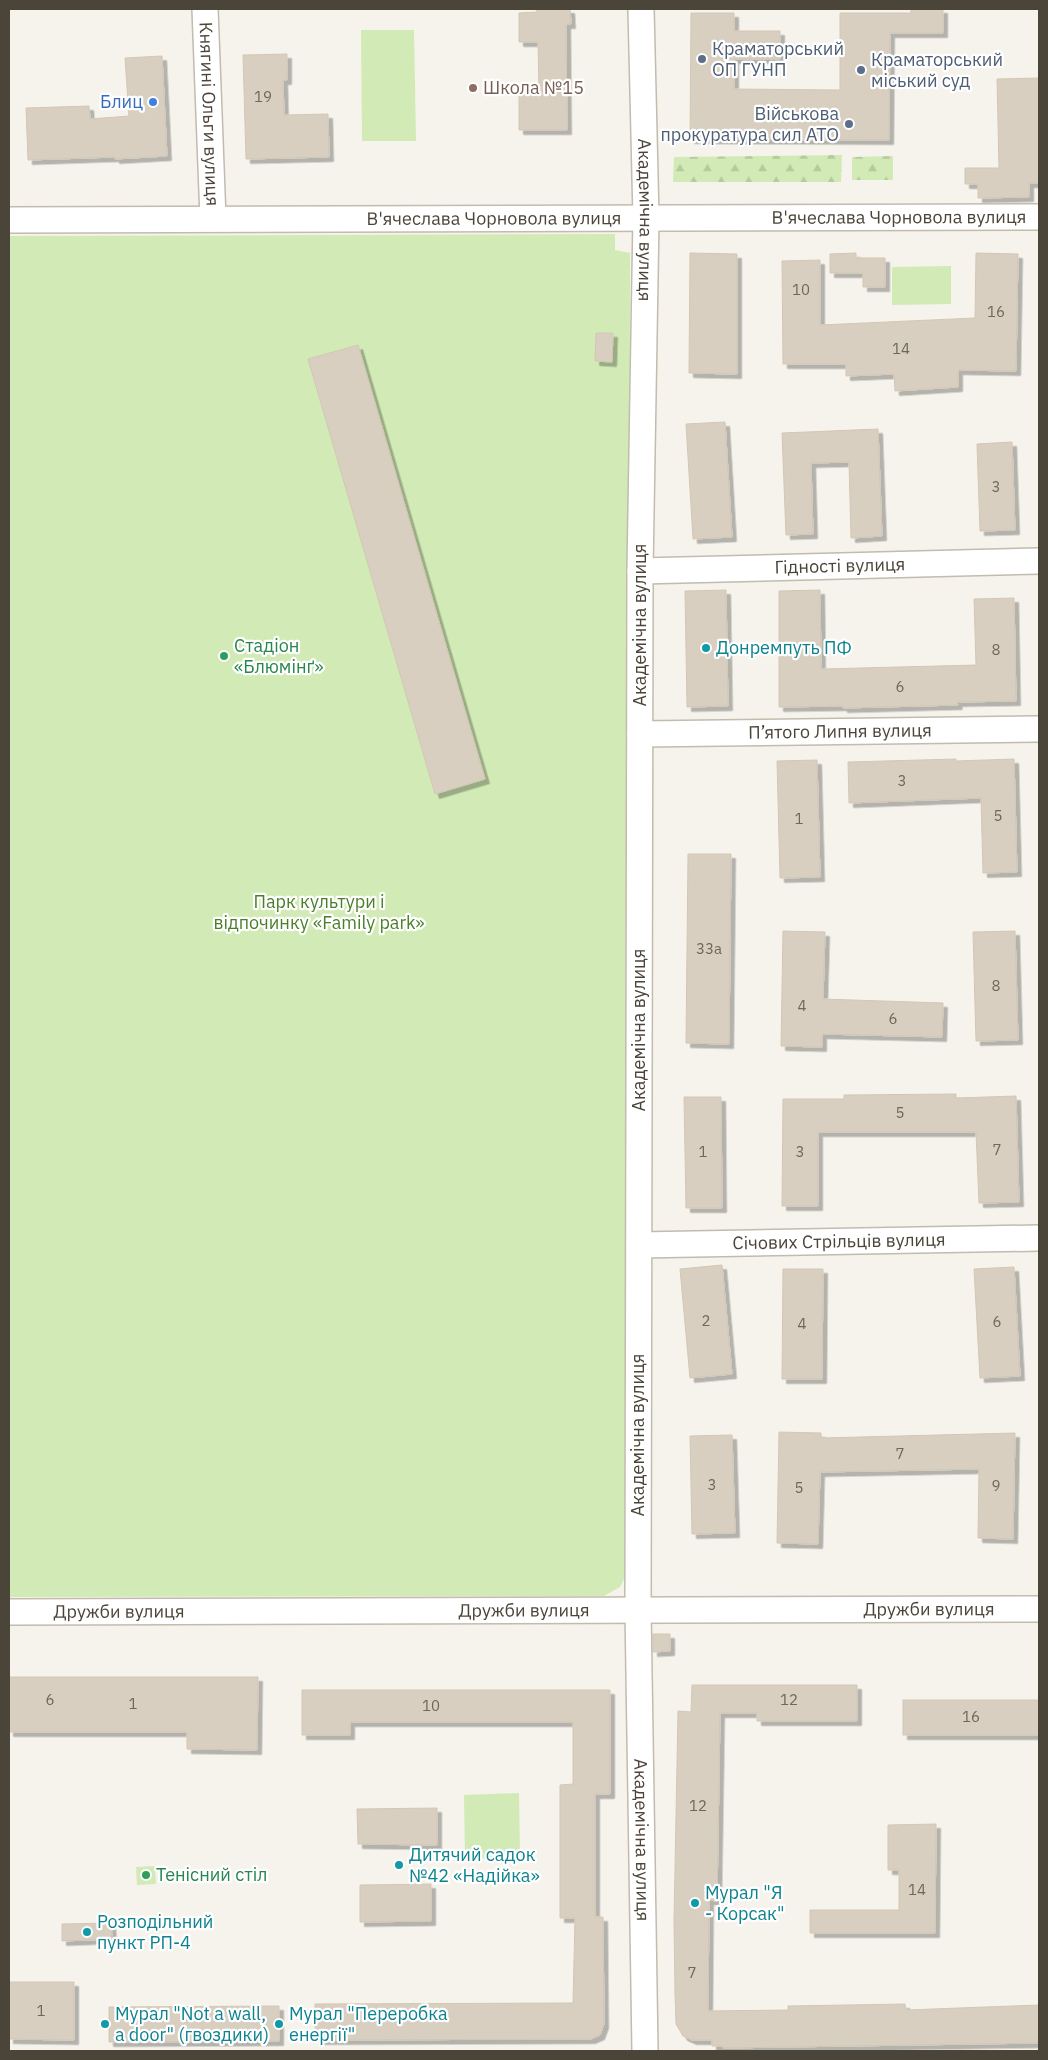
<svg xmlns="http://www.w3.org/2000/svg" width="1048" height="2060" viewBox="0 0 1048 2060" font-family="'IBM Plex Sans',sans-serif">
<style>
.forest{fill:url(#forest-firs)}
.green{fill:#d2eab5}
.building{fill:#d8cfc1;stroke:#d3c7b4;filter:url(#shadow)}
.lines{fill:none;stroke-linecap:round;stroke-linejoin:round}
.minor-casing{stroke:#c2bbae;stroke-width:28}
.minor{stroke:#fff;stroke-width:25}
.service-dot{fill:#5c6f8a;stroke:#fff;stroke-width:2}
.education-dot{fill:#8d6e63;stroke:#fff;stroke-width:2}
.shop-dot{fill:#3f7fe0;stroke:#fff;stroke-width:2}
.culture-dot{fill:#0f9aa8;stroke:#fff;stroke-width:2}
.leisure-dot{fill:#2e9e5b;stroke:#fff;stroke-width:2}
.labels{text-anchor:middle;stroke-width:4.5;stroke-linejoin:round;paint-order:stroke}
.number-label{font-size:15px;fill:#6e675b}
.service-label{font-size:18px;fill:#4e5e75;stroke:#fff;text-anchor:start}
.education-label{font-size:18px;fill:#785e54;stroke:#fff;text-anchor:start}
.shop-label{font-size:18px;fill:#366cbe;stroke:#fff;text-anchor:end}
.street-label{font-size:18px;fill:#4b4439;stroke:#fff}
.leisure-label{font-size:18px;fill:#27864d;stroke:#fff;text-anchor:start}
.culture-label{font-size:18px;fill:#0d838f;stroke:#fff;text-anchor:start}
.park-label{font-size:18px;fill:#4a7f2a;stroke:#fff}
</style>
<defs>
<pattern id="forest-firs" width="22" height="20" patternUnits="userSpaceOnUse" patternTransform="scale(1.25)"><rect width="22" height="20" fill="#d2eab5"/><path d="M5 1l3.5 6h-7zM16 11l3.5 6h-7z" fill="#b6ca9c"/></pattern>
<filter id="shadow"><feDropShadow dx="4.5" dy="4.5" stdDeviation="0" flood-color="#0004"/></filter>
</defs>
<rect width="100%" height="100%" fill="#f6f3ec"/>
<!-- forest -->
<g class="forest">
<polygon points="842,155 841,182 673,182 674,157"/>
<polygon points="893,156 893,180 852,180 852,157"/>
</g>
<!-- green -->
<g class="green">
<polygon points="361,30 414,30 416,141 362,141"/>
<polygon points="615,234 615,250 630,253 628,1571 620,1587 604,1596 9,1597 9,236"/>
<polygon points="951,266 951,304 892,305 892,267"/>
<polygon points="519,1793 520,1857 465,1859 464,1795"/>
<polygon points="155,1866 156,1884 137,1885 136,1867"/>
</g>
<!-- building -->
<g class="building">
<polygon points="537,9 570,9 571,24 566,24 567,130 519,130 519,93 539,93 538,42 519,42 519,13 537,12"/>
<polygon points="911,9 943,9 943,33 890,33 889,140 690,139 691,13 734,13 734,31 780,31 780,59 734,59 734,89 840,90 840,13 911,13"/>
<polygon points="287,54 287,80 283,80 284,115 328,114 329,157 246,159 243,55"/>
<polygon points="162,56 167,156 115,159 115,157 28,160 26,108 89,106 90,119 129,116 125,58"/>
<polygon points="1039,78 1039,183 1029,183 1029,197 978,198 978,184 965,184 965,168 999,168 997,79"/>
<polygon points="690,253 737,254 737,374 689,373"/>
<polygon points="856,253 856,258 885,258 885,287 863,287 863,273 830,273 830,254"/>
<polygon points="976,253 1018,254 1016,371 958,370 958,387 895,391 894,374 846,376 846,364 783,364 782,261 820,260 820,325 975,318"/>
<polygon points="596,333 613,333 612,362 595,361"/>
<polygon points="358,345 485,779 435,794 308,359"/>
<polygon points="725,422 732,537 693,539 686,424"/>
<polygon points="878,429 882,536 851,538 849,462 811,463 813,534 786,535 782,433"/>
<polygon points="1012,442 1015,530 980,531 977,444"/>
<polygon points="726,590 728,706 687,707 685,591"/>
<polygon points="820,590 821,669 976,665 974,599 1014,598 1016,701 957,702 958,705 843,708 843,706 779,707 779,591"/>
<polygon points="956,759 956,761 1014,759 1017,872 983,873 981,798 849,803 848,762"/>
<polygon points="817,760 820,877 780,878 777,761"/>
<polygon points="688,854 731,854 729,1044 686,1043"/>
<polygon points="783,931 825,932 823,999 943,1003 942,1037 822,1034 822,1047 781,1046"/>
<polygon points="1015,931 1018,1040 976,1041 973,932"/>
<polygon points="956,1094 956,1098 1016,1096 1019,1202 979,1203 976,1132 818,1132 818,1206 782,1206 783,1099 844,1099 844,1095"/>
<polygon points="684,1097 721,1097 722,1208 686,1208"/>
<polygon points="722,1265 732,1374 690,1378 680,1269"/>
<polygon points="1014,1267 1020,1376 980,1378 974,1269"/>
<polygon points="783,1269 823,1269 822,1379 782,1379"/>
<polygon points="779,1432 821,1433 821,1438 1015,1433 1013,1539 978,1538 979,1469 820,1472 818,1544 777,1543"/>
<polygon points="732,1435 735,1533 692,1534 690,1436"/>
<polygon points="653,1634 670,1634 670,1651 653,1652"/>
<polygon points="9,1677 258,1677 257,1750 187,1749 187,1732 9,1732"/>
<polygon points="692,1685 857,1685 857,1721 757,1721 757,1713 720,1713 717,1901 709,1900 708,2011 788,2010 788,2006 905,2004 906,2010 1039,2005 1039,2043 723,2048 723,2046 712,2046 712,2040 692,2040 683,2036 676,2024 675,1994 674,1921 678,1711 691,1712"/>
<polygon points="302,1690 610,1690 610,1794 595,1794 595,1917 603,1917 604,2024 600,2035 591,2039 315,2040 315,2004 573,2003 575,1918 560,1918 560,1785 573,1784 573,1722 350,1722 350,1735 302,1735"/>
<rect x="903" y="1700" width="136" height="35"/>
<polygon points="437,1808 437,1845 358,1844 357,1809"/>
<polygon points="936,1824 935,1933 810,1933 810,1910 899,1910 899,1870 888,1870 888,1825"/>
<polygon points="431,1884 431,1921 360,1922 360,1885"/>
<polygon points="111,1923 112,1939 62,1941 62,1924"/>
<polygon points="9,1982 74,1982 74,2040 9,2039"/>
<polygon points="279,2006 279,2041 109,2042 109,2007"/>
</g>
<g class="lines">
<!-- minor casing -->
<g class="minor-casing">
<g id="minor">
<path id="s1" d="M205,9L213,219"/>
<path id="s2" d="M641,9L646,218L640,571L638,1610L645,2051"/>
<path id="s3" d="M9,220L1039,217"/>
<path id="s4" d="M640,571L1039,561"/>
<path id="s5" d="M640,734L1039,729"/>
<path id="s6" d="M639,1245L1039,1238"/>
<path id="s7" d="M9,1612L1039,1609"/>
</g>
</g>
<!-- minor -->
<use href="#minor" class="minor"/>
</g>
<!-- markers -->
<g class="service-dot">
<circle cx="702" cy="59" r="5"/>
<circle cx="861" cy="70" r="5"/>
<circle cx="849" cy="124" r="5"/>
</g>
<circle class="education-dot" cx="473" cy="88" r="5"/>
<circle class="shop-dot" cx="153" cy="102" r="5"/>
<g class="culture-dot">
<circle cx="706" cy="648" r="5"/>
<circle cx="399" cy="1865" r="5"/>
<circle cx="695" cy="1903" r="5"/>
<circle cx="87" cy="1932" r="5"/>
<circle cx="105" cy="2024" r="5"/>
<circle cx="279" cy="2024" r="5"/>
</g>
<g class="leisure-dot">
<circle cx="224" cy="656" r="5"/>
<circle cx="146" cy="1875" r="5"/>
</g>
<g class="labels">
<!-- number labels -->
<g class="number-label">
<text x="263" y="102">19</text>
<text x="801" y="295">10</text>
<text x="996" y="317">16</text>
<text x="901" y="354">14</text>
<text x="996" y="492">3</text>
<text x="996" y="655">8</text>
<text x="900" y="692">6</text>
<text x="902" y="786">3</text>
<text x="998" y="821">5</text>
<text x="799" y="824">1</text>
<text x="709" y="954">33а</text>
<text x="996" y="991">8</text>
<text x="802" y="1011">4</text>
<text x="893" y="1024">6</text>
<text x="900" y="1118">5</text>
<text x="997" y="1155">7</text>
<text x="703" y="1157">1</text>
<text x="800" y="1157">3</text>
<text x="706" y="1326">2</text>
<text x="997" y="1327">6</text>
<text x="802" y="1329">4</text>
<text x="900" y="1459">7</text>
<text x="712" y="1490">3</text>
<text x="996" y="1491">9</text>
<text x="799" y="1493">5</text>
<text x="50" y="1705">6</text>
<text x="789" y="1705">12</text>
<text x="133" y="1709">1</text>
<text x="431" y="1711">10</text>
<text x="971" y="1722">16</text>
<text x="698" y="1811">12</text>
<text x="917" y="1895">14</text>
<text x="692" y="1978">7</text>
<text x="41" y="2016">1</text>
</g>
<!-- service labels -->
<g class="service-label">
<text x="712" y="55">Краматорський<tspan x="712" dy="21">ОП ГУНП</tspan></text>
<text x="871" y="66">Краматорський<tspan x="871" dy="21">міський суд</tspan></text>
<text x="839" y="120" text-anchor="end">Військова<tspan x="839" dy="21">прокуратура сил АТО</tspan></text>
</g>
<!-- education labels -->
<g class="education-label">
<text x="483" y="94">Школа №15</text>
</g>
<!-- shop labels -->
<g class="shop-label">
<text x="143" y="108">Блиц</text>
</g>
<!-- street labels -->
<g class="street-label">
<text dy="6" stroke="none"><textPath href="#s1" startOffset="105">Княгині Ольги вулиця</textPath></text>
<text dy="6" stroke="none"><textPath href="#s3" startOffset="890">В'ячеслава Чорновола вулиця</textPath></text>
<text dy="6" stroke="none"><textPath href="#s3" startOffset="485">В'ячеслава Чорновола вулиця</textPath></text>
<text dy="6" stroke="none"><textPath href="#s2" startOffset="211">Академічна вулиця</textPath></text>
<text dy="6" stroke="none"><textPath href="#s4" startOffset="200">Гідності вулиця</textPath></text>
<text transform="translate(640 625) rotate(-90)" y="6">Академічна вулиця</text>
<text dy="6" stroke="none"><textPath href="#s5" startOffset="200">П’ятого Липня вулиця</textPath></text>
<text transform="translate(639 1030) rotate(-90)" y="6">Академічна вулиця</text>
<text dy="6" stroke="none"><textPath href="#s6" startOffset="200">Січових Стрільців вулиця</textPath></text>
<text transform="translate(638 1435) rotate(-90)" y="6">Академічна вулиця</text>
<text dy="6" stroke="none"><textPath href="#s7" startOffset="920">Дружби вулиця</textPath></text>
<text dy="6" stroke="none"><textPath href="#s7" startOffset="515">Дружби вулиця</textPath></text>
<text dy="6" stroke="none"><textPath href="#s7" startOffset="110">Дружби вулиця</textPath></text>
<text dy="6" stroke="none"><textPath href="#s2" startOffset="1831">Академічна вулиця</textPath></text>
</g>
<!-- leisure labels -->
<g class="leisure-label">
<text x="234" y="652">Стадіон<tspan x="234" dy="21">«Блюмінґ»</tspan></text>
<text x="156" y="1881">Тенісний стіл</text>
</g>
<!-- culture labels -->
<g class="culture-label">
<text x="716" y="654">Донремпуть ПФ</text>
<text x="409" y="1861">Дитячий садок<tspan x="409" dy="21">№42 «Надійка»</tspan></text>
<text x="705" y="1899">Мурал "Я<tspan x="705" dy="21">- Корсак"</tspan></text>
<text x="97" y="1928">Розподільний<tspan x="97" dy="21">пункт РП-4</tspan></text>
<text x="115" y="2020">Мурал "Not a wall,<tspan x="115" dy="21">a door" (гвоздики)</tspan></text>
<text x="289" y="2020">Мурал "Переробка<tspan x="289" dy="21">енергії"</tspan></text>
</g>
<!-- park labels -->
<g class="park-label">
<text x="319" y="908">Парк культури і<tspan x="319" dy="21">відпочинку «Family park»</tspan></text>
</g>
</g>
<!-- border -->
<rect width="1048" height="2060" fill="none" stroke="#4b4439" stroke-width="20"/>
</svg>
